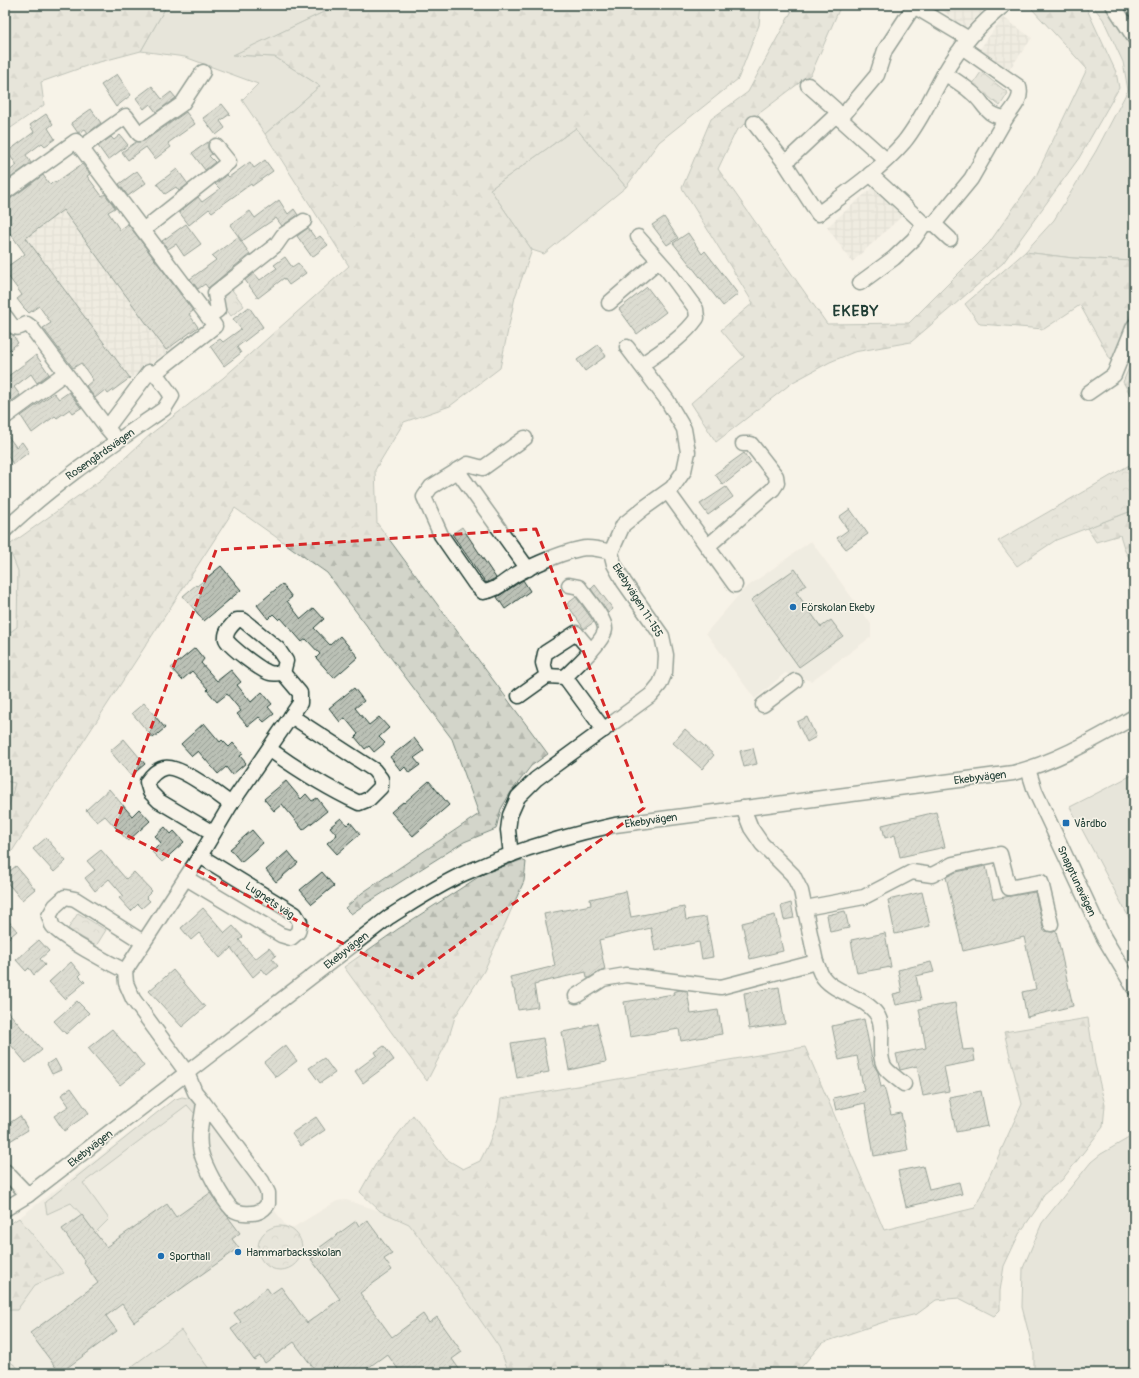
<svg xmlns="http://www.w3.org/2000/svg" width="1139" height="1378" viewBox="0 0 1139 1378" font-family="Pangolin,sans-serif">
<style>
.built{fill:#e5e4d9}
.industrial{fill:url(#industrial-grid)}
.green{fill:#d3d5ca;stroke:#79897f}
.forest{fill:url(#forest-firs);stroke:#79897f}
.park{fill:url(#park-crowns);stroke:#79897f}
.building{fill:url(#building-hatch);stroke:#1f3d34}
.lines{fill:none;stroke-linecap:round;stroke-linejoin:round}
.minor-casing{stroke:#1f3d34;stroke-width:17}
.minor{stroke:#f7f3e8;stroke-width:14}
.marked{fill:none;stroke:#d62828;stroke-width:3;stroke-dasharray:8 5;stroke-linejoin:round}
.poi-dot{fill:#1f6fb2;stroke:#f7f3e8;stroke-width:1.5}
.labels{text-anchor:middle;stroke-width:3;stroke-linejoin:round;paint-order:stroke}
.street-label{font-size:11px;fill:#1f3d34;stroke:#f7f3e8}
.poi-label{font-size:11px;fill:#1f3d34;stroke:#f7f3e8;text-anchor:start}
.district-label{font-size:15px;font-weight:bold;letter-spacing:1px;fill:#1f3d34;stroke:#f7f3e8}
</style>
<defs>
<pattern id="industrial-grid" width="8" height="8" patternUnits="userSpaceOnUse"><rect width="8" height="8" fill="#e5e4d9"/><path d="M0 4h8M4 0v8" fill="none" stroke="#c4c4bb"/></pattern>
<pattern id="forest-firs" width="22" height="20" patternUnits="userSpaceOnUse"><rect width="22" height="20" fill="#d3d5ca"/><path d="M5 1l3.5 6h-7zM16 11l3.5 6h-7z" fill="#b5b8ae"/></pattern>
<pattern id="park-crowns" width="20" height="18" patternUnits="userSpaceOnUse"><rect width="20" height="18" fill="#d3d5ca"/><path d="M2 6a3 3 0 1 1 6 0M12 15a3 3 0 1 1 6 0" fill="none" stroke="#b5b8ae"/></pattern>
<pattern id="building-hatch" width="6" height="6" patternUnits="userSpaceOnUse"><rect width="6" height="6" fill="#bbc1b6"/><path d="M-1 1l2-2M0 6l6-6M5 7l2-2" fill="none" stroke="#979e95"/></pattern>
</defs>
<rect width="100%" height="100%" fill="#f7f3e8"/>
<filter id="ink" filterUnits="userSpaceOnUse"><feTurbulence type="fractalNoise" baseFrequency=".025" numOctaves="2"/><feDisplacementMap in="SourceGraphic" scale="8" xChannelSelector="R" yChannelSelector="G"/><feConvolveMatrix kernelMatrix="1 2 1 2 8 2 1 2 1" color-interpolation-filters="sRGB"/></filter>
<g filter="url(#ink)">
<!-- built -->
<g class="built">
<polygon points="811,541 871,624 871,637 811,681 785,673 755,699 706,633 743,590"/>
<polygon points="8,546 18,571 17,627 5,636 5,549"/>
<polygon points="182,1097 197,1104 289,1230 337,1201 346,1200 380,1211 409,1224 463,1295 499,1347 508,1370 507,1373 25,1373 5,1358 5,1310 17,1310 35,1285 64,1273 19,1218 173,1100"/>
</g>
<!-- industrial -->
<g class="industrial">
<polygon points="937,5 989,5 964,29"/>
<polygon points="1003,17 1032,38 1006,74 977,53"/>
<polygon points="873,187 902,216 852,262 827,227"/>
<polygon points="64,196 175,346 123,384 12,235"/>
</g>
<!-- green -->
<g class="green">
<polygon points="167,5 332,5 330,9 234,55 275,57 320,86 265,134 242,100 258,84 185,57 141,51"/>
<polygon points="1092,5 1105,5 1134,52 1134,261 1073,258 1025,252 1054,220 1096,151 1128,90 1123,62 1103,19"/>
<polygon points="576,128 626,187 544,254 532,250 490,189"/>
<polygon points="1134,774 1134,927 1070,807"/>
<polygon points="182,1097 192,1099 197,1104 195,1114 187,1105 83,1183 109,1219 95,1233 82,1215 71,1203 47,1214 45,1202 173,1100"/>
<polygon points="1134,1135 1134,1373 1034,1373 1034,1354 1022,1307 1023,1268 1042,1223 1091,1162 1101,1154"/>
<polygon points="181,1330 212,1373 123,1373"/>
</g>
<!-- forest -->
<g class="forest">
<polygon points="5,5 167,5 141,51 92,64 41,82 44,105 5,132"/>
<polygon points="332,5 761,5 759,25 738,79 659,142 626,187 576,128 490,189 532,250 515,297 500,368 450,406 404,422 375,470 377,523 548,754 531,766 511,792 501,809 496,829 464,842 367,903 351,914 345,908 362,893 479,814 452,739 327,573 235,508 5,862 5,636 17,627 18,571 8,546 102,479 152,433 223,378 349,266 265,134 320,86 275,57 233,55 330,9"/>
<polygon points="795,5 841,5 811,74 736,131 718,169 827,324 909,323 989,243 1036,176 1087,69 1032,9 1031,5 1085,5 1116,72 1119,88 1079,158 1003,263 911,342 854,352 830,362 793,382 716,442 691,403 744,357 721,330 753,303 682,188 711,119 748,92"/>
<polygon points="1025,252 1073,258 1134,261 1134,274 1130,281 1134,286 1134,304 1114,366 1080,305 1044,329 980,324 965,304"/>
<polygon points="1134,356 1134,401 1123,382"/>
<polygon points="1134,510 1134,565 1125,551 1120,535 1096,542 1087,528"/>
<polygon points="521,860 526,862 524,881 484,971 455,1017 448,1040 427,1081 344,967 398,929 483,874"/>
<polygon points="1088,1018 1095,1064 1105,1105 1103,1127 1062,1180 1044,1194 1038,1207 1019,1234 1004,1266 1000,1291 1000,1310 994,1316 959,1298 936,1300 917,1314 884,1322 822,1343 798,1371 794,1373 507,1373 508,1370 499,1347 463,1295 409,1224 380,1211 360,1192 378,1160 413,1115 446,1159 463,1169 480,1161 488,1145 498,1119 501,1099 805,1047 884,1230 975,1208 1022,1104 1004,1032"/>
<polygon points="19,1218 64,1273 35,1285 17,1310 5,1310 5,1227"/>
<polygon points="5,1358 25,1373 5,1373"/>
</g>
<!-- park -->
<g class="park">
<polygon points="981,72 1008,93 1000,106 973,84"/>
<polygon points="230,287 244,306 231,316 224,306 221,294"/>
<polygon points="1133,463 1134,475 1128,480 1134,491 1134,510 1056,540 1017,566 998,541"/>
<polygon points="5,781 15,783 7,814 5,813"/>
<polygon points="78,913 106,930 96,946 68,929"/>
<circle cx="280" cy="1248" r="22"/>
</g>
<!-- building -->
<g class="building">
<polygon points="117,74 131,95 116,107 101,85"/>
<polygon points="152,86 162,99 171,92 176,98 156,112 150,104 144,109 136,98"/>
<polygon points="222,104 230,114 220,121 225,128 216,135 203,118"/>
<polygon points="91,109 101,123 88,133 85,129 78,133 71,123"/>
<polygon points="186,112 195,124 168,143 171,147 155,159 146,147 128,160 122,152 136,142 144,141"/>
<polygon points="46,114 53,124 48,128 55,139 45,146 42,143 26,155 31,163 5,182 5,174 17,165 7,152 34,132 30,125"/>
<polygon points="120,135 128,145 108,160 98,146 111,137 114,140"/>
<polygon points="208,142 208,148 212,154 209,156 215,162 205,170 192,153"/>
<polygon points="265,160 273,171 252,186 251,184 212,212 209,209 189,225 179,212 198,197 202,202 220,189 215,184 227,175 229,177 250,162 254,168"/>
<polygon points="82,164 90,174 87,176 102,196 105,194 114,206 115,208 108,212 120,230 128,224 193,311 189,314 198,327 166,350 63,210 26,238 130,378 108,394 105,390 95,398 86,386 93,380 81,363 73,368 43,328 51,323 39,306 29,313 24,308 17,299 22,295 5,272 5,268 25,254 10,233 5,237 5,200 10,199 43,175 50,185 54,181 55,183"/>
<polygon points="177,169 188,184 179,191 176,187 165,194 157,184"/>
<polygon points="137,171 146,183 128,196 119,184"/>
<polygon points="279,200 288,214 294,209 298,215 282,226 276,218 242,241 230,225 250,211 255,218"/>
<polygon points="664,217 678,238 667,245 652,225"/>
<polygon points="186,224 201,244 184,256 176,244 168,249 162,241"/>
<polygon points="308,228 316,239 320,236 328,245 312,257 297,236"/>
<polygon points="688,233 702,254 705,251 738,294 723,306 673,243"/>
<polygon points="238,237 250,254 208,288 205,284 198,289 190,279 216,260 212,256"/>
<polygon points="285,257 292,267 298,263 306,273 289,285 284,278 258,298 245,280 254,273 260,280 277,268 274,265"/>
<polygon points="647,287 666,312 637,334 619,309"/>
<polygon points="249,307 263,327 237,347 241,353 224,366 210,346 220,339 223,342 241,329 233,319"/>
<polygon points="10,334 13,335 18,343 5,353 5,338"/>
<polygon points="598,345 606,356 585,371 577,360"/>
<polygon points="36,355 49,374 37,383 31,374 14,387 20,395 5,406 5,374 7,377"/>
<polygon points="69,392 81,408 73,413 70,409 57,418 55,416 32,433 21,416 54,393 59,399"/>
<polygon points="5,432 16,447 22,442 29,452 13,464 5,452"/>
<polygon points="744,453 751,463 723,485 715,474"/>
<polygon points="726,487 733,497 708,515 700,504"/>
<polygon points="850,509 868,534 846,549 837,538 848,530 839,517"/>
<polygon points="462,527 496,578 486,583 452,534"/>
<polygon points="221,566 241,590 204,621 183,596 196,585 197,586"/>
<polygon points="795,569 806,585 796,592 821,627 831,620 843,636 799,667 751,600"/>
<polygon points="523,580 530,591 505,609 497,597"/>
<polygon points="282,584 292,597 287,601 301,619 314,608 324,619 314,628 330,645 340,636 358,657 334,678 316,658 320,654 306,639 302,642 281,618 279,620 273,614 268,619 257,605"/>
<polygon points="595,585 613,609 608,613 591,589"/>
<polygon points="576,597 594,622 584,629 567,604"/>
<polygon points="195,648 204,659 201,663 217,681 231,670 241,682 237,685 251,702 262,692 272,704 268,707 274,714 264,722 259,717 248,726 237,714 241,711 227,694 217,702 207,690 208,689 192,671 182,680 171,668"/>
<polygon points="354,688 364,701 355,708 369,725 379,717 389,728 379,737 385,743 374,752 369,746 365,749 355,737 358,734 345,718 340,722 329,708"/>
<polygon points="144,703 165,728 153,738 132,713"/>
<polygon points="807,717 816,737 807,742 797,722"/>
<polygon points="204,723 220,742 222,740 229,747 233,743 243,754 240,756 246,763 232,775 226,767 218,774 198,751 192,756 181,744"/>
<polygon points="685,729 714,755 702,769 673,743"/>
<polygon points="414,738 424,751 414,758 420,765 409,773 405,767 401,771 390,757"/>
<polygon points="124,739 145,764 131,776 110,751"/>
<polygon points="753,748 757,764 744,767 740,751"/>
<polygon points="286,781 301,799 306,794 312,801 317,798 327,811 303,830 282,804 274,811 264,799"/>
<polygon points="429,781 449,805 413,836 391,812 403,802 404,803"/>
<polygon points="109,789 132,816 139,809 150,821 128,841 105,816 97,822 86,810"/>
<polygon points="936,812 945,847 900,857 895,835 885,838 882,825"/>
<polygon points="341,818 347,825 350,822 360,834 337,854 327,843 337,835 330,827"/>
<polygon points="165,827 171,834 174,831 184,842 162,862 152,852 161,843 155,836"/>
<polygon points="252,830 263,843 241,862 230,849"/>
<polygon points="46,838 66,861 54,872 33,849"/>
<polygon points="101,850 126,879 134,872 152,891 146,897 150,901 142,908 138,904 131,911 119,898 123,895 109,879 95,891 85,878 95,870 87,861"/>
<polygon points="288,851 298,863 276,882 266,870"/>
<polygon points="16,866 35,889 22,900 5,880 5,875"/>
<polygon points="986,866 993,899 1035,892 1044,931 1053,932 1056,931 1073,1006 1027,1017 1022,992 1036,989 1024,937 963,951 946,877 956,872"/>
<polygon points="322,872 334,886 312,904 300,890"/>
<polygon points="626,891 631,917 684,907 686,920 706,917 713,957 702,959 699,942 655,951 651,928 611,937 599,940 605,970 599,972 589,978 587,978 586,972 538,983 538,984 534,985 538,1007 518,1010 514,989 513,989 510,977 555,966 544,914 591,905 590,899"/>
<polygon points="922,892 930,926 895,934 888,900"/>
<polygon points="791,903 794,918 784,920 781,906"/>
<polygon points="203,908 225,933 233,926 243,937 239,940 255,959 269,948 276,956 272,959 278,966 267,975 262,969 253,977 231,948 220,958 199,933 191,940 181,928"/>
<polygon points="845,911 849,928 830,932 827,915"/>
<polygon points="775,915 783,951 750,959 742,923"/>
<polygon points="5,917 17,931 5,941"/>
<polygon points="885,933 891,967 857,973 851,940"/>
<polygon points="39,940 49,951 40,959 45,965 34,975 29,968 26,971 16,960"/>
<polygon points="71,962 81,974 79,976 85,982 65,999 49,982"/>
<polygon points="931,962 934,972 916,976 921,1000 896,1005 893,994 902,992 898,970"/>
<polygon points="173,970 205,1007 182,1027 149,991"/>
<polygon points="779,987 785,1024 749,1029 744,993"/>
<polygon points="680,990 687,991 691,1014 718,1010 722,1034 681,1041 679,1029 630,1037 624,1002 674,994 673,992"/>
<polygon points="77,1001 89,1013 66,1034 54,1021"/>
<polygon points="955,1003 963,1050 973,1049 975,1061 944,1067 949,1091 923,1096 917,1066 900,1070 896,1054 926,1048 919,1009"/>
<polygon points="5,1008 27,1034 28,1033 42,1050 26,1063 5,1038"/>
<polygon points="864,1019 873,1064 878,1072 881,1087 884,1086 891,1115 901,1113 908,1150 874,1156 865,1103 836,1110 833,1098 864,1091 857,1056 839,1060 832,1026"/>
<polygon points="597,1023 606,1062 569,1070 562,1032 585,1028 585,1026"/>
<polygon points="112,1029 133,1054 134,1053 144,1066 120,1085 88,1048"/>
<polygon points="543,1038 549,1072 517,1078 511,1043"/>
<polygon points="285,1045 297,1061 276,1077 264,1062"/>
<polygon points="384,1046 394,1060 363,1083 355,1071 377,1055 375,1052"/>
<polygon points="324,1058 335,1073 320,1083 309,1068"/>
<polygon points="55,1059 61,1070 52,1074 47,1064"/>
<polygon points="71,1088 89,1113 64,1131 54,1116 69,1106 61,1095"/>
<polygon points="981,1091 988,1126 956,1132 949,1097"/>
<polygon points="20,1116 28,1130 5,1144 5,1126"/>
<polygon points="316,1117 325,1130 301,1146 292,1133"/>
<polygon points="923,1166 929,1189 959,1182 962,1194 906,1207 898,1171"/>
<polygon points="210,1193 240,1233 232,1239 239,1248 134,1322 122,1304 106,1316 117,1331 60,1373 30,1333 98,1283 84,1263 85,1262 62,1229 82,1215 106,1247 167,1204 176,1217"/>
<polygon points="367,1220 392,1254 384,1259 392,1270 360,1293 392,1337 423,1314 429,1323 437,1317 462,1352 452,1359 462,1373 401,1373 387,1354 361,1373 317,1373 294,1342 265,1363 260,1356 254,1360 231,1329 241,1322 234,1313 267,1288 271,1294 281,1287 307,1323 340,1299 311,1259 321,1251 319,1248 356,1221 359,1226"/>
</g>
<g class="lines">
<!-- minor casing -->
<g class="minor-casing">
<g id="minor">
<polyline points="912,5 969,39"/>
<polyline points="1113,5 1134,37"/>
<path d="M944,73C953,79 963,85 971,92C986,103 983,115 1006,118C1012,109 1023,99 1019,87L962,47"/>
<polyline points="808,85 835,109 836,115 886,160"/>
<polyline points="840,119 877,75 885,50 914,6"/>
<path d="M754,123L785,163L818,214C847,192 880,170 904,142C921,121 931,97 944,74C959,48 980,24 1004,5"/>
<polyline points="81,148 126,116 139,134 182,104 203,72"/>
<polyline points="785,163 836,115"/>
<polyline points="870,174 924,224 934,224 950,239"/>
<path d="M5,192L76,141L215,326L155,373L172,396L164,409C109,447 53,484 5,530"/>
<polyline points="934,224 971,179 1006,118"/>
<polyline points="143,230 229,162 216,146"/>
<path d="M638,237L668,271L696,309L697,318C683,338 661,351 641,365"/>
<polyline points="860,283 894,258 914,239 924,224"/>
<polyline points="609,303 658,261"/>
<path d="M5,316C9,321 13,330 20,327C23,326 24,325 27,324L31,327L107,428"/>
<polyline points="208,317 218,310 215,293 276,245 283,235 304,221"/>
<polyline points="1088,393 1114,375 1134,326"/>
<polyline points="5,417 65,373"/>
<polyline points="112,434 107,428 149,372"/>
<path d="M525,438L483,468L468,464L431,487L424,497L441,535L475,584L483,592C498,590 503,582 515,575C531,566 569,549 587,548C595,548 603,550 611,552"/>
<polyline points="457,470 528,569"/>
<polyline points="668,492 735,585"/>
<polyline points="708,546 773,489 777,483 776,476 751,444 743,444"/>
<path d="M237,620H243L278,649L286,661L283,673C279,673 274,674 270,673C262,671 228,646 226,639C225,631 232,625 237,620Z"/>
<polyline points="547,676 543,663 545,653 576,633 591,651"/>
<polyline points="565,677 604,730"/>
<path d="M519,696L547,676L565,677C574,668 605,640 605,629C605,618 586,597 579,587L569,585"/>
<polyline points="763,705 795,681"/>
<path d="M269,749C297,769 327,788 359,803L369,799L381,787V779L374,770L291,716"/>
<polyline points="1028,769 1035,791 1103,936 1134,988"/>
<path d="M213,833L159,801L150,792L147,782C151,776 156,770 164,768C179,764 217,794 231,804"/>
<polyline points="511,855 508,830 510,815 518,797 536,779 651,695 660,684 665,672 666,655 662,636 624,582 614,564 611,552 623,525 644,508 672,488 684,471 688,452 684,429 667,400 627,347"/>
<polyline points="186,878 281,935 291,938 298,932 300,922 295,914 200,856"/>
<polyline points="805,908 864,897 912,872 932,875 953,864 1000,854 1009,888 1041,882 1051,924"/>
<path d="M816,962C818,966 819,970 821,974C832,994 865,995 878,1016C886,1030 875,1058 887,1070C892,1075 899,1080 904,1084"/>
<path d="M125,971C111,964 58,936 52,925C51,922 50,918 49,916L55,906L65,897L75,899L143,942"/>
<polyline points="576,996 603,979 626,975 721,987 816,962 801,891 793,875 762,844 751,828 743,808"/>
<path d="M204,1103C202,1119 197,1136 201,1152C204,1165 222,1199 232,1209C239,1214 254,1215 262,1210C264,1209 266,1206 268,1204V1193L262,1181L204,1103L195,1092L187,1073L133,999L126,983L125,971L200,856L231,804L300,703V693L283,673"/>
<polyline points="5,1171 28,1195"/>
<path d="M5,1209L28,1195L389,917C413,902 437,886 463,874C511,852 563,836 615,825L1013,773C1056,762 1095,739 1134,717"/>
</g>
</g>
<!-- minor -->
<use href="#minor" class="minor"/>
</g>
</g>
<!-- marked area -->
<path d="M0 0H1139V1378H0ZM536,529L644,808L412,978L114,829L216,550Z" fill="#f7f3e8" fill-opacity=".55" fill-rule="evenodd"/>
<path class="marked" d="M536,529L644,808L412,978L114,829L216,550Z"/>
<!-- markers -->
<g class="poi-dot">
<circle cx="793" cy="607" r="4"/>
<rect x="1062" y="819" width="8" height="8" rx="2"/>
<circle cx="238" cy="1252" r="4"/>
<circle cx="161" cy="1256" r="4"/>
</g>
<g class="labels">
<!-- street labels -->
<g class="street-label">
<text transform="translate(100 454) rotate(-35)" y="4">Rosengårdsvägen</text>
<text transform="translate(638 600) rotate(58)" y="4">Ekebyvägen 11-155</text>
<text transform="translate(980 777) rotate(-7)" y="4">Ekebyvägen</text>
<text transform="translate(651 820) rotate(-8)" y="4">Ekebyvägen</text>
<text transform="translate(1077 881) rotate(65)" y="4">Snapptunavägen</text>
<text transform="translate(270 900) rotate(34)" y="4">Lugnets väg</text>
<text transform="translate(346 950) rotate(-38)" y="4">Ekebyvägen</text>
<text transform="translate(90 1148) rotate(-38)" y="4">Ekebyvägen</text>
</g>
<!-- poi labels -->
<g class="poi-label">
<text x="801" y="611">Förskolan Ekeby</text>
<text x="1074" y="827">Vårdbo</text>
<text x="246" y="1256">Hammarbacksskolan</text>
<text x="169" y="1260">Sporthall</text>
</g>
<!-- district labels -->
<g class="district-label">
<text x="856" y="316">EKEBY</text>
</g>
</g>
<!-- margin -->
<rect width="1139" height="1378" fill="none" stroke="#f7f3e8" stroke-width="20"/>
<rect x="10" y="10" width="1119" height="1358" fill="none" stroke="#1f3d34" stroke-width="1.5" filter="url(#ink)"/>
</svg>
